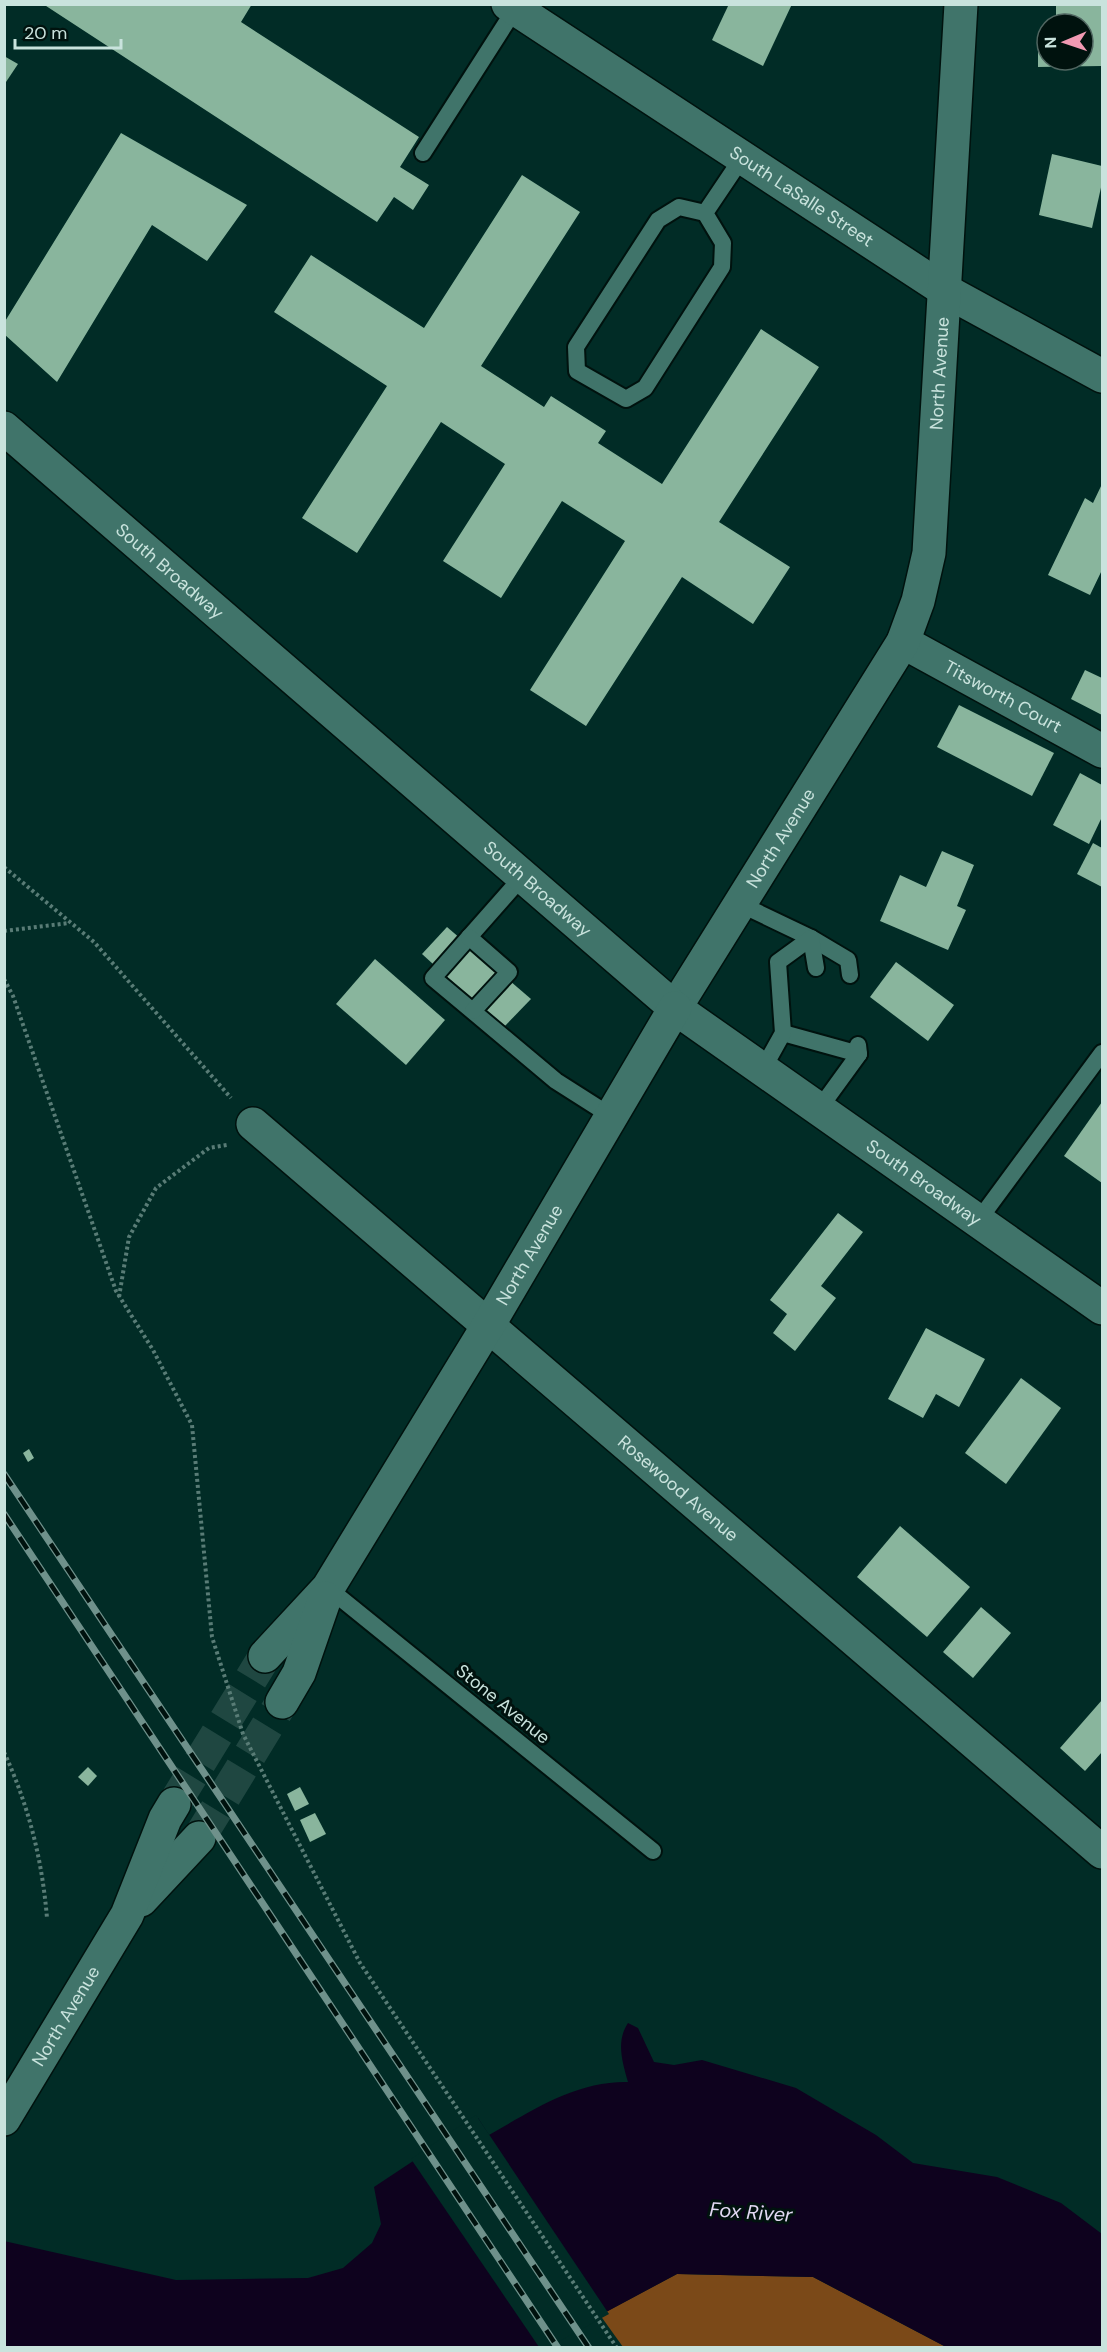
<svg xmlns="http://www.w3.org/2000/svg" width="1107" height="2352" viewBox="0 0 1107 2352" font-family="'DM Sans',sans-serif">
<style>
.forest{fill:#7b4918}
.water{fill:#0e021e}
.pier{fill:#012c26}
.building{fill:#89b59d}
.lines{fill:none;stroke-linecap:round;stroke-linejoin:round}
.tertiary-tunnel{stroke:#1f4741;stroke-width:33;stroke-dasharray:33 16;stroke-linecap:butt}
.service-casing{stroke:#00120e;stroke-width:20}
.minor-casing{stroke:#00120e;stroke-width:36}
.tertiary-casing{stroke:#00120e;stroke-width:36}
.path{stroke:#597c76;stroke-width:4;stroke-dasharray:3 3;stroke-linecap:butt}
.service{stroke:#40746a;stroke-width:16}
.minor{stroke:#40746a;stroke-width:33}
.tertiary{stroke:#40746a;stroke-width:33}
.rail-casing{stroke:#6f918b;stroke-width:7}
.rail{stroke:#00120e;stroke-width:4.5;stroke-dasharray:14;stroke-linecap:butt}
.labels{text-anchor:middle;stroke-width:6;stroke-linejoin:round;paint-order:stroke}
.street-label{font-size:18px;fill:#c9e3dd;stroke:#00120e}
.water-label{font-size:20px;font-style:italic;fill:#e2d9f4;stroke:#00120e}
</style>
<rect width="100%" height="100%" fill="#012c26"/>
<!-- forest -->
<polygon class="forest" points="677,2274 813,2277 946,2347 623,2347 600,2315"/>
<!-- water -->
<path class="water" d="M628,2023L638,2028L654,2062L674,2065L702,2060L796,2088L876,2135L913,2163L997,2177L1061,2203L1102,2234V2347H946L813,2277L677,2274L541,2347H5L4,2241L176,2280L308,2278L343,2268L372,2243L381,2224L374,2187L478,2118L489,2135C533,2110 576,2081 628,2082C622,2061 616,2041 628,2023Z"/>
<!-- pier -->
<polygon class="pier" points="476,2115 609,2314 547,2348 539,2347 411,2159"/>
<!-- building -->
<g class="building">
<polygon points="43,4 252,4 241,22 419,137 400,167 429,185 413,210 394,197 377,222"/>
<polygon points="729,4 792,4 763,66 712,40"/>
<polygon points="1056,4 1102,4 1102,66 1038,67 1038,37 1047,37 1047,60 1083,60 1083,24 1056,24"/>
<polygon points="4,56 18,64 4,85"/>
<polygon points="121,133 247,205 207,261 152,225 57,382 4,334 4,323"/>
<polygon points="1052,154 1102,166 1102,183 1092,228 1039,215"/>
<polygon points="522,175 580,212 481,366 544,407 551,396 606,431 598,443 662,484 761,329 819,367 719,522 790,567 753,624 682,577 586,726 530,690 625,541 562,501 501,598 443,561 505,464 441,422 357,553 302,518 387,386 274,312 311,255 424,328"/>
<polygon points="1102,484 1102,570 1090,595 1048,575 1085,498 1093,503"/>
<polygon points="1085,670 1102,678 1102,715 1071,699"/>
<polygon points="959,705 1054,753 1032,796 937,747"/>
<polygon points="1080,773 1102,785 1102,817 1089,844 1053,825"/>
<polygon points="1093,843 1102,848 1102,887 1077,874"/>
<polygon points="942,851 974,865 957,906 966,910 948,950 880,921 900,875 926,887"/>
<polygon points="447,927 531,999 503,1028 422,954"/>
<polygon points="375,959 445,1020 406,1065 336,1004"/>
<polygon points="896,962 954,1005 928,1041 870,997"/>
<polygon points="1102,1102 1102,1183 1064,1156"/>
<polygon points="838,1213 863,1232 821,1286 836,1298 795,1351 773,1333 787,1314 770,1300"/>
<polygon points="926,1328 985,1359 959,1407 936,1394 923,1418 888,1399"/>
<polygon points="1021,1378 1061,1408 1006,1484 965,1453"/>
<polygon points="29,1449 34,1458 28,1462 23,1453"/>
<polygon points="900,1526 970,1587 927,1637 857,1577"/>
<polygon points="981,1607 1011,1633 973,1678 943,1652"/>
<polygon points="1102,1700 1102,1752 1085,1771 1060,1748"/>
<polygon points="88,1767 97,1776 88,1786 78,1777"/>
<polygon points="300,1787 309,1804 295,1811 287,1794"/>
<polygon points="315,1813 326,1834 310,1842 300,1820"/>
</g>
<g class="lines">
<!-- tertiary-tunnel -->
<g class="tertiary-tunnel">
<polyline points="174,1804 265,1656"/>
<polyline points="199,1838 282,1702"/>
</g>
<!-- service casing -->
<g class="service-casing">
<g id="service">
<polyline points="423,153 515,9"/>
<polyline points="705,213 679,207 658,220 576,347 577,371 626,399 645,388 722,267 723,243 705,213 742,158"/>
<polyline points="523,876 433,978 556,1081 611,1116"/>
<polyline points="740,904 811,938 848,960 850,975"/>
<polyline points="469,937 509,972 473,1011"/>
<polyline points="783,1033 859,1054"/>
<polyline points="763,1069 783,1033 778,962 811,938 816,968"/>
<polyline points="819,1109 859,1054 858,1045"/>
<polyline points="978,1221 1102,1053"/>
<polyline points="328,1588 653,1851"/>
</g>
</g>
<!-- minor casing -->
<g class="minor-casing">
<g id="minor">
<path id="s1" d="M508,4L946,291L1102,376"/>
<path id="s2" d="M903,642L1102,751"/>
<path id="s3" d="M675,1008L903,642L918,601L929,553L961,4"/>
<path id="s4" d="M253,1124L1102,1852"/>
</g>
</g>
<!-- tertiary casing -->
<g class="tertiary-casing">
<g id="tertiary">
<path id="s5" d="M4,428L675,1008L1102,1308"/>
<path id="s6" d="M265,1656L328,1588L489,1324L675,1008"/>
<polyline points="282,1702 299,1673 325,1598"/>
<polyline points="141,1900 199,1838"/>
<path id="s7" d="M4,2119L127,1915L165,1819L174,1804"/>
</g>
</g>
<!-- path -->
<g class="path">
<polyline points="4,867 94,942 231,1098"/>
<polyline points="4,931 69,923"/>
<polyline points="4,979 13,996 116,1291 153,1350 192,1425 212,1637 243,1734 360,1963 617,2348"/>
<polyline points="119,1297 129,1237 156,1188 209,1148 227,1145"/>
<path d="M4,1752C29,1807 42,1859 47,1918"/>
</g>
<!-- service -->
<use href="#service" class="service"/>
<!-- minor -->
<use href="#minor" class="minor"/>
<!-- tertiary -->
<use href="#tertiary" class="tertiary"/>
<!-- rail casing -->
<g class="rail-casing">
<g id="rail">
<polyline points="4,1474 589,2348"/>
<polyline points="4,1514 558,2348"/>
</g>
</g>
<!-- rail -->
<use href="#rail" class="rail"/>
</g>
<g class="labels">
<!-- street labels -->
<g class="street-label">
<text dy="6" stroke="none"><textPath href="#s1" startOffset="351">South LaSalle Street</textPath></text>
<text dy="6" stroke="none"><textPath href="#s3" startOffset="704">North Avenue</textPath></text>
<text dy="6" stroke="none"><textPath href="#s5" startOffset="219">South Broadway</textPath></text>
<text dy="6" stroke="none"><textPath href="#s2" startOffset="114">Titsworth Court</textPath></text>
<text dy="6" stroke="none"><textPath href="#s3" startOffset="200">North Avenue</textPath></text>
<text dy="6" stroke="none"><textPath href="#s5" startOffset="705">South Broadway</textPath></text>
<text dy="6" stroke="none"><textPath href="#s5" startOffset="1191">South Broadway</textPath></text>
<text dy="6" stroke="none"><textPath href="#s6" startOffset="482">North Avenue</textPath></text>
<text dy="6" stroke="none"><textPath href="#s4" startOffset="560">Rosewood Avenue</textPath></text>
<text transform="translate(503 1704) rotate(39)" y="6">Stone Avenue</text>
<text dy="6" stroke="none"><textPath href="#s7" startOffset="120">North Avenue</textPath></text>
</g>
<!-- water labels -->
<g class="water-label">
<text transform="translate(751 2212) rotate(4)" y="7">Fox River</text>
</g>
</g>
<!-- border -->
<rect width="1107" height="2352" fill="none" stroke="#c9e3dd" stroke-width="12"/>
<!-- north arrow -->
<g transform="translate(1065 42) rotate(268)"><circle r="28" fill="#00120e" stroke="#506661" stroke-width="1.5"/>
<path d="M0-4.5L10 22L0 15L-10 22Z" fill="#f19ab3"/>
<text y="-9" font-size="16" font-weight="bold" text-anchor="middle" fill="#c9e3dd">N</text>
</g>
<!-- scale -->
<path d="M15 39v9h106v-9" fill="none" stroke="#c9e3dd" stroke-width="3"/>
<text x="24" y="39" font-size="18" fill="#c9e3dd" stroke="#00120e" stroke-width="4.5" paint-order="stroke">20 m</text>
</svg>
